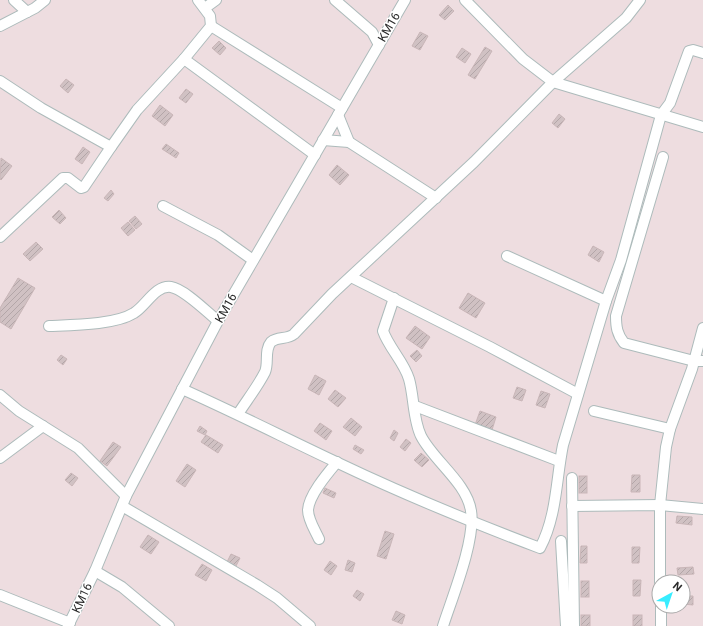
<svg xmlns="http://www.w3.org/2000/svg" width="703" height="626" viewBox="0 0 703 626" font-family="Roboto,sans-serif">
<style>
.building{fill:url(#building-hatch);stroke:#c9b6b8}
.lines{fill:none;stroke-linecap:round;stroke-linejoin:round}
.minor-casing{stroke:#adbbbb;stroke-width:12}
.minor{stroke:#fff;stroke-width:10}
.labels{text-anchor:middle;stroke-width:3;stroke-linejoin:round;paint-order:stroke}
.street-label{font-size:12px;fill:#2b2b2b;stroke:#fff}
</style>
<defs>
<pattern id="building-hatch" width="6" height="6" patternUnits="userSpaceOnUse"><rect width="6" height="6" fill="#d0c1c3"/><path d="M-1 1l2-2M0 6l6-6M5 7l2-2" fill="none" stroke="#b3a6a8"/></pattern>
</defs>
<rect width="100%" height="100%" fill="#eedde0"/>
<!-- building -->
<g class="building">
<polygon points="448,5 454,11 445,20 439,15"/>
<polygon points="420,32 428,36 420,50 412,46"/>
<polygon points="219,41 226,48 220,55 212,48"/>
<polygon points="485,47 492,51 475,79 468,75"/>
<polygon points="462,48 471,54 465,63 456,57"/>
<polygon points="66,79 74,85 68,93 60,86"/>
<polygon points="186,89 193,94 186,103 179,98"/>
<polygon points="160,105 173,115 165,126 152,116"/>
<polygon points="559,114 565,119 558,128 552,123"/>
<polygon points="166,144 179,153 176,158 162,149"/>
<polygon points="83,147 90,152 82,164 75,159"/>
<polygon points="1,158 12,166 1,180 0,179"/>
<polygon points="337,165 349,175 340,185 329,175"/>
<polygon points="111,190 114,194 108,201 104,198"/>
<polygon points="59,210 66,218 60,224 52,217"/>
<polygon points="135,216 142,224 136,229 129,221"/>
<polygon points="128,222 135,230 128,236 121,228"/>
<polygon points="36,242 43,249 30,261 23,254"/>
<polygon points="593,246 604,252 599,262 588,255"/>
<polygon points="18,278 35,288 11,329 0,322 0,308"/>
<polygon points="468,293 485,303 476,318 459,308"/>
<polygon points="415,326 430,337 422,349 406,338"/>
<polygon points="417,350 422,356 416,362 410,356"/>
<polygon points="61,355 67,359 63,365 57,360"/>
<polygon points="315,375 326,381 319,395 308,389"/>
<polygon points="517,387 526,390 522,401 513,398"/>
<polygon points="335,390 346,398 338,407 328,399"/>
<polygon points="541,391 550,394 545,408 536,405"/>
<polygon points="480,411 496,417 492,430 475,425"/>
<polygon points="351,418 362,427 355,436 343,427"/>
<polygon points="320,423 332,431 326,440 314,431"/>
<polygon points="200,426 207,431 205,435 197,431"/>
<polygon points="394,430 398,433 394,441 390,438"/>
<polygon points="206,435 223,445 218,453 201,442"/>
<polygon points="406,439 411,443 405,451 400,447"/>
<polygon points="113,442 121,447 107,466 100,461"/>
<polygon points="355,445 364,450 361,454 353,449"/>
<polygon points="421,453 429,460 422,467 414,460"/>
<polygon points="187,464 196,470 185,487 176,481"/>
<polygon points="71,473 78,478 72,486 65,480"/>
<polygon points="632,475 640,475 640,492 631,492"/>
<rect x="579" y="476" width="8" height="17"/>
<polygon points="325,488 336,493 334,498 323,493"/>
<polygon points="677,516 692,517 692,525 676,523"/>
<polygon points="385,531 394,534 386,559 377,556"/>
<polygon points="148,535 159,542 151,554 140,547"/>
<polygon points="581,546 587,546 587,563 580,563"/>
<polygon points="632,547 640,547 639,563 632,563"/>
<polygon points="231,554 240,558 235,568 226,564"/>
<polygon points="348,560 355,563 352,572 345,570"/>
<polygon points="330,561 337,566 331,575 324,570"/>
<polygon points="202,564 212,570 206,581 195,575"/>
<polygon points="693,567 694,574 678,575 677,568"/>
<polygon points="633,580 641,580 640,596 633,596"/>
<rect x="581" y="581" width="8" height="16"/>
<polygon points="357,590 364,594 360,601 353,596"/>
<polygon points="683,596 693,596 693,605 683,604"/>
<polygon points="396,611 405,615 402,624 392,620"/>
<rect x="581" y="615" width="9" height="11"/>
<rect x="633" y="615" width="9" height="11"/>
</g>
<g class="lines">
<!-- minor casing -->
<g class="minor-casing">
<g id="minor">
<polyline points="14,0 27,12"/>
<polyline points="335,0 372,32 379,45"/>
<polyline points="465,0 523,59 553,82 703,127"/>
<polyline points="205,8 216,0"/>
<polyline points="0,26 35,8 45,0"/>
<polyline points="211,26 342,108"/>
<polyline points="184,59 315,155"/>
<polyline points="0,81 41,108 111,147 137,110 184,59 211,26 210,16 198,0"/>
<polyline points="338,115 349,142"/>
<polyline points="323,140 349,142 436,198"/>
<path d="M663,157L616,316C616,327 617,334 624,343L694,361H703"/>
<polyline points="163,206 218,235 253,260"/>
<polyline points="0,237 63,178 68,178 81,188 84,187 111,147"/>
<polyline points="507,256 606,301"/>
<polyline points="351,277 490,347 578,394"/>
<path d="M394,298L383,331C389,348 404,362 409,379C414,396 413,420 421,436C433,460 467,483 471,511C476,539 452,598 443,626"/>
<path d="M49,326C72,325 115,325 134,313C146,306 155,285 171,287C184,289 207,312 218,321"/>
<path d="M182,389C234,412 285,438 336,462C403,494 471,522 540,548C557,516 556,479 563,445L606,301L621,260L661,115L670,103L689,51L693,50L703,53"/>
<polyline points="0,395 19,411 78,448 126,496"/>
<polyline points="415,406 559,461"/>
<polyline points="594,411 670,429"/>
<path d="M238,414C247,400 258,386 265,372C269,363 264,350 271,342C278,336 287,340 294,334L332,294L474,162L553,82L626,18L640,0"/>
<polyline points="0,458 43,426"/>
<polyline points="572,478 574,626"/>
<polyline points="122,506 257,585 277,598 310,626"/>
<polyline points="572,506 660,505 703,509"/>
<path d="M319,539C315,530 308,520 308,510C309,495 327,474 337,462"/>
<polyline points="561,541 566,626"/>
<polyline points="95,571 122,587 169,626"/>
<polyline points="660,582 660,505 666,447 670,429 692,369 703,328"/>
<polyline points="0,595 70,623"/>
<polyline points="661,606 661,626"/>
<polyline points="68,626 95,571 126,496 218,321 405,0"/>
</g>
</g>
<!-- minor -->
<use href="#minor" class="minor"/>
</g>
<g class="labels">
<!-- street labels -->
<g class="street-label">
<text transform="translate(389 27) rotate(-60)" y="4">KM16</text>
<text transform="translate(226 308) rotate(-61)" y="4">KM16</text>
<text transform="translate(82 598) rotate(-65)" y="4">KM16</text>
</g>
</g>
<!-- north arrow -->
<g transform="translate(671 594) rotate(40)"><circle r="19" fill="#ffffff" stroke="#aaaaaa"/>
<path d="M0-3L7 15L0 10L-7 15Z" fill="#38edff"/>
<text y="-6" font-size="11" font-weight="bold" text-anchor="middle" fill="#2b2b2b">N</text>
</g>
</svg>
